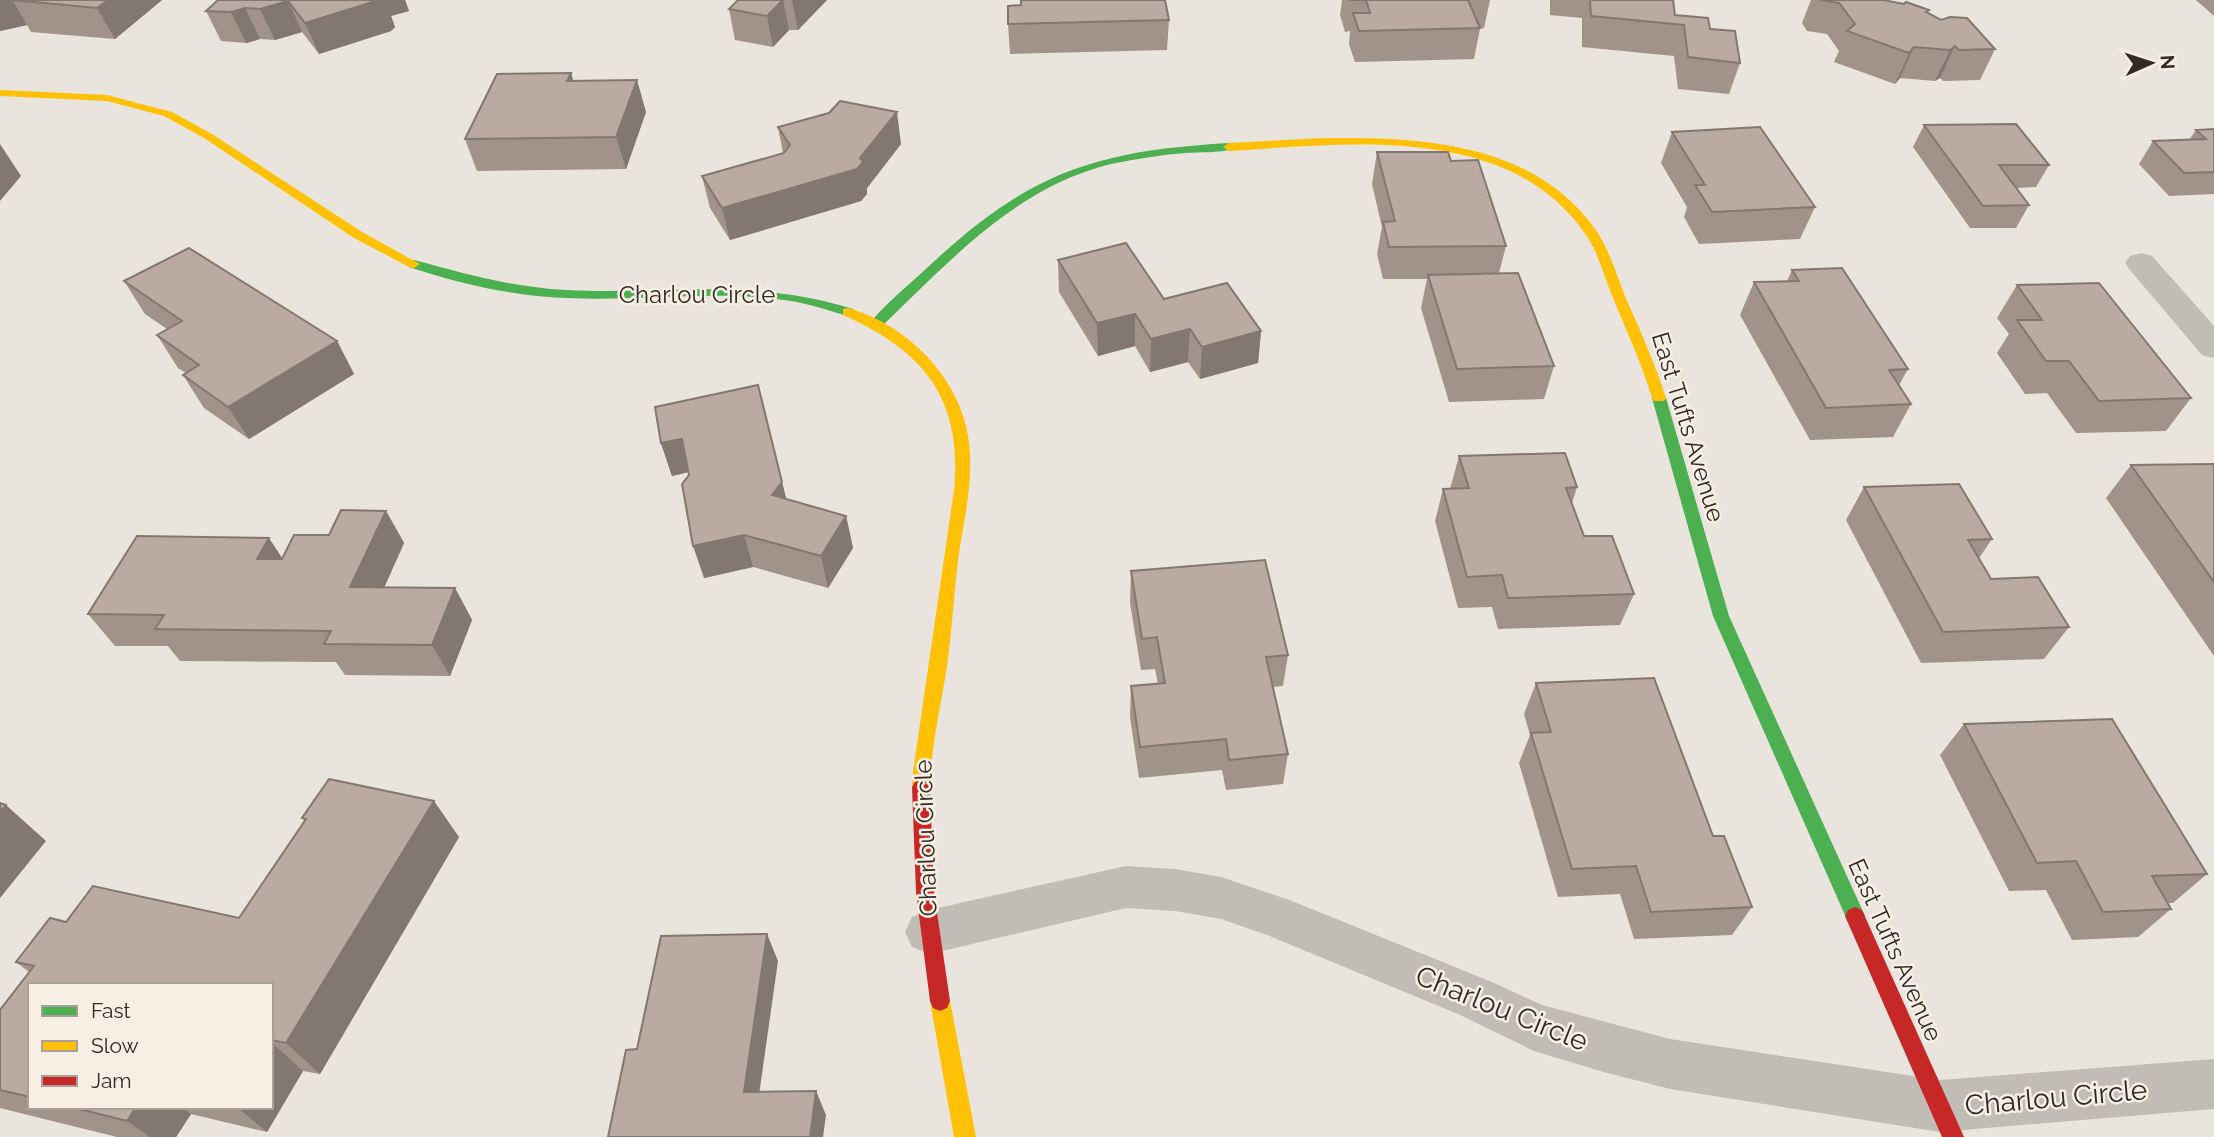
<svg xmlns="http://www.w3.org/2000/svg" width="2214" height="1137" viewBox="0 0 2214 1137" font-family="Raleway,sans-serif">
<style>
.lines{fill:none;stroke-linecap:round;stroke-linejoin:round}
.street{fill:#c2bcb7;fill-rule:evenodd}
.fast{fill:#4caf50;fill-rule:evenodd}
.slow{fill:#ffc107;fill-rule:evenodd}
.jam{fill:#c62828;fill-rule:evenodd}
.wall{fill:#a1928a;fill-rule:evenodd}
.shaded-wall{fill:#837771}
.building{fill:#bbaaa1;stroke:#837771;stroke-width:2}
.labels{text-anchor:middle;stroke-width:5;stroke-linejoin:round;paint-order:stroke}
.street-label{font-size:24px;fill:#322a26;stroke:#f7efe4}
.near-street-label{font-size:28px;fill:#322a26;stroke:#f7efe4}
</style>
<rect width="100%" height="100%" fill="#e9e4de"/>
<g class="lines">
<!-- street -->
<g class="street">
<polygon points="2141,253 2152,256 2214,326 2214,358 2202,355 2130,270 2125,263 2130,256"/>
<polygon points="1126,866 1175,869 1221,877 1292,901 1492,982 1542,1005 1670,1039 1940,1080 2214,1059 2214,1109 1940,1132 1670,1089 1607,1073 1534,1051 1458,1014 1267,935 1221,919 1175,911 1126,908 929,954 912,947 905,932 912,917 929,910"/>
</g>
<!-- fast -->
<g class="fast">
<path d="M1229,143L1233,145V149C1218,153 1201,152 1185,153C1160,155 1135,159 1111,164C1016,187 950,261 882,326L877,327L870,323C886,303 909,285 928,267C1028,173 1093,151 1229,143Z"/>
<path d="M414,260C467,274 510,287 566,290C668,295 752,277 853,309L855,312L848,316C829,311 811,304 791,301C717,289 641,302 566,298C513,296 460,284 409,267L408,264Z"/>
<polygon points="1659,393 1666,398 1729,616 1865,916 1862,922 1855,925 1848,922 1713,616 1652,398"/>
</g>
<!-- slow -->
<g class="slow">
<polygon points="0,90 107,95 172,112 212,134 362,232 420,264 414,268 409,267 354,238 204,138 164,116 107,101 0,96"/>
<path d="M1324,138C1422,137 1534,142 1596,230C1610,251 1617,276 1626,299C1641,332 1655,364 1666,398L1664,401H1654L1652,398C1642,364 1627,332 1613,298C1604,277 1599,254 1586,235C1510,122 1346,144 1229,151L1223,147L1229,143Z"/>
<path d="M848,308C912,326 968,386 970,454C972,489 963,524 958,560C954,595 952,630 947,666C941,706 931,746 930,787L927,792L921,795L915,792L912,787L913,772L954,490C963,399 924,351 843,315V309Z"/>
<polygon points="940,991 947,994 950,1001 976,1137 954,1137 930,1001 933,994"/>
</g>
<!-- jam -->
<g class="jam">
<polygon points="921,779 927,782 930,787 934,892 950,1001 947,1008 940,1011 933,1008 930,1001 916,892 912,787 915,782"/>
<polygon points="1855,907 1862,910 1964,1137 1942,1137 1845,916 1848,910"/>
</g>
</g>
<!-- wall -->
<g class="wall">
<polygon points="0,0 162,0 115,39 31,32 27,25 0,31"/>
<polygon points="218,0 405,0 409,11 391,16 395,27 391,31 319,54 302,32 275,40 260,39 246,43 221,41 206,11"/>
<polygon points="738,0 827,0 798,30 789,30 773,47 735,40 729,9"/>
<polygon points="1342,0 1490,0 1484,28 1480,29 1474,59 1355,62 1349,44 1350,31 1345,32 1340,15"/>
<polygon points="1550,0 1673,0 1675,15 1710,29 1740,63 1729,94 1678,89 1674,56 1582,47 1582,18 1550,15"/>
<polygon points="1811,0 1890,0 1889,1 1927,13 1995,49 1980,80 1943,81 1940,78 1935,81 1900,78 1895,84 1834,62 1839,51 1827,34 1807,31 1802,23"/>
<polygon points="2196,0 2214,0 2214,16"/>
<polygon points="1021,5 1169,20 1167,50 1010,54 1008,24"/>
<polygon points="571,73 573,81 646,112 626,169 477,171 465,139"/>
<polygon points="1924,125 2049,165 2036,187 2016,188 2029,205 2016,228 1970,228 1913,147"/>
<polygon points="778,127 901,144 867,188 867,194 861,201 730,240 710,208 702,176 783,153"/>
<polygon points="2214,129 2214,194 2169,196 2139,164 2153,141 2189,140 2196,130"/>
<polygon points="1672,132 1815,207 1800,239 1699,244 1684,217 1687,207 1661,163"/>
<polygon points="1377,152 1451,161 1506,246 1499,273 1554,366 1544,399 1449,402 1421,308 1427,279 1383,279 1377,254 1382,227 1372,184"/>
<polygon points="1058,260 1164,299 1261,331 1258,363 1200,379 1188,362 1150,372 1135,346 1098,356 1059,292"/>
<polygon points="1792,270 1908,369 1899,385 1911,404 1893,437 1810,440 1740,315 1754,282 1787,281"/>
<polygon points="124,281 337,341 354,374 249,439 204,408 183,375 186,373 178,368 157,335 167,329 145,314"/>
<polygon points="2017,285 2191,398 2166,431 2076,433 2047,393 2025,394 1997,353 2009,334 1997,318"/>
<polygon points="758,385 786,499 846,516 853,548 828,588 753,567 704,578 689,472 672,476 661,443"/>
<polygon points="1459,456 1577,487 1572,503 1584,536 1634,594 1620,625 1498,629 1492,607 1458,608 1435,521 1443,489 1450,489"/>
<polygon points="2214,464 2214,656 2106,498 2131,465"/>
<polygon points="1864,487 1992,539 1979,558 1991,579 2069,627 2044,659 1921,663 1846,520"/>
<polygon points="386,511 404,543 384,588 455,588 472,620 450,676 345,675 336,662 180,661 168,646 115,646 88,614 282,558 329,535"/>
<polygon points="1131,571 1288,655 1283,686 1273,687 1288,754 1283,784 1226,790 1222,770 1139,778 1130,717 1131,686 1158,684 1155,669 1141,670 1130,603"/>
<polygon points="1536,683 1713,836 1752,907 1732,935 1634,939 1620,894 1558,897 1519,763 1530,735 1524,714"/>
<polygon points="1964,724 2207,874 2173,903 2167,903 2171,909 2138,937 2072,940 2046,890 2009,891 1940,755"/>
<path d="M302,818L459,837L320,1074L303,1071L267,1132L191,1114L176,1137H117L0,1108V1010L29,972L16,962L66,922L239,918L305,821ZM30,985H271V1107H30Z"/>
</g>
<!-- shaded-wall -->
<g class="shaded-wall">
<polygon points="0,0 16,0 13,1 27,25 0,31"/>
<polygon points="108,0 162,0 115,39 97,8"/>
<polygon points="379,0 405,0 409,11 391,16 395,27 391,31 319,54 305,23"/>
<polygon points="783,0 789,30 773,47 767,16"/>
<polygon points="792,0 827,0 798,30"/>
<polygon points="288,1 302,32 275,40 260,9"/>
<polygon points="245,8 260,39 246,43 231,12"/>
<polygon points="1955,46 1940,78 1935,81 1950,50"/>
<polygon points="1914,47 1900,78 1895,84 1909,53"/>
<polygon points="571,73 580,104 567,81"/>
<polygon points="637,80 646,112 626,169 616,137"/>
<polygon points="897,112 901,144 867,188 867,194 861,201 730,240 722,208 860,158"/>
<polygon points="0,144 21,176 0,201"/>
<polygon points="1135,314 1135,346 1098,356 1097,323"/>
<polygon points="1190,329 1188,362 1150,372 1151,339"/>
<polygon points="1261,331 1258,363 1200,379 1202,347"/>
<polygon points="337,341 354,374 249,439 228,407"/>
<polygon points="758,385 790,514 772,495"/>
<polygon points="682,439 692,471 672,476 661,443"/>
<polygon points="386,511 404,543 370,619 350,587"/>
<polygon points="846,516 853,548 828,588 821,556"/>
<polygon points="744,535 753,567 704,578 693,546"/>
<polygon points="269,538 290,570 257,559"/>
<polygon points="455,588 472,620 450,676 432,645"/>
<polygon points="434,801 459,837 320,1074 286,1043"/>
<polygon points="6,805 46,841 0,898 0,812"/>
<polygon points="767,934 778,961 756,1116 744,1092"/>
<polygon points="271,1042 303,1071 267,1132 237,1107 271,1107"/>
<polygon points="816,1091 826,1115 823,1137 810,1137"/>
<polygon points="136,1107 182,1107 191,1114 176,1137 150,1137 127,1121"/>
</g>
<!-- building -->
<g class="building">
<polygon points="13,0 108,0 97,8"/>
<polygon points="218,0 379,0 305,23 288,1 260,9 245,8 231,12 206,11"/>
<polygon points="738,0 783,0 767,16 729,9"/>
<polygon points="1021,0 1165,0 1169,20 1008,24 1008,6 1021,5"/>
<polygon points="1349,0 1468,0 1480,28 1359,31 1353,13 1370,13 1366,0"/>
<polygon points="1590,0 1673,0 1675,15 1708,18 1710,29 1735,31 1740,63 1688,57 1684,25 1591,16"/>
<polygon points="1819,0 1883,0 1904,4 1906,2 1929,10 1926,12 1941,20 1950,17 1967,18 1995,49 1959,50 1955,46 1950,50 1914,47 1909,53 1847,31 1855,24 1839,3"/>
<polygon points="571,73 567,81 637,80 616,137 465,139 497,74"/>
<polygon points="840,101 897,112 860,158 863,162 857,169 722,208 702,176 784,153 790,145 778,127 829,113"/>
<polygon points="2016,124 2049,165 1999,165 2029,205 1983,206 1924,125"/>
<polygon points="1760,127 1815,207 1712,212 1695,185 1705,185 1672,132"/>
<polygon points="2214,129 2214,172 2184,173 2153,141 2206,139 2196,130"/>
<polygon points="1377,152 1448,152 1451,161 1478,160 1506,246 1389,247 1383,222 1395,221"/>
<polygon points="1126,243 1164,299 1227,283 1261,331 1202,347 1190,329 1151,339 1135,314 1097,323 1058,260"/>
<polygon points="189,248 337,341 228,407 183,375 199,365 157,335 182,321 124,281"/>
<polygon points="1842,268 1908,369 1889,370 1911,404 1826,408 1754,282 1799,281 1792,270"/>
<polygon points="1518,273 1554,366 1457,369 1428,275"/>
<polygon points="2099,283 2191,398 2099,401 2069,361 2046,361 2017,320 2042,320 2017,285"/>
<polygon points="758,385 782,482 772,495 846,516 821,556 744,535 693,546 682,484 689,475 682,439 661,443 655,407"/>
<polygon points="1565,453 1577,487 1566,488 1584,536 1612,536 1634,594 1508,598 1502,575 1467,577 1443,489 1469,488 1459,456"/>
<polygon points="2214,464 2214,582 2131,465"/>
<polygon points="1959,484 1992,539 1968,540 1991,579 2038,577 2069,627 1943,632 1864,487"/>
<polygon points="341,510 386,511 350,587 455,588 432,645 324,644 331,631 155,629 164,615 88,614 137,536 269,538 257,559 282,559 294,535 329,535"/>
<polygon points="1265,560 1288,655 1266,657 1288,754 1229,760 1226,739 1140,747 1131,686 1165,683 1157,637 1142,639 1131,571"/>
<polygon points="1654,678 1713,836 1724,836 1752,907 1651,912 1636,866 1572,869 1531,733 1551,732 1536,683"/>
<polygon points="2112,719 2207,874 2152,876 2171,909 2103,912 2076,861 2037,863 1964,724"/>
<polygon points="329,779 434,801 286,1043 271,1040 271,985 30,985 30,1097 0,1090 0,1010 34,966 16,962 50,918 66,922 93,886 239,918 306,819 302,818"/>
<polygon points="0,803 6,805 0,812"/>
<polygon points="767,934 744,1092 816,1091 810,1137 608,1137 626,1050 637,1049 661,936"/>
<polygon points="72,1107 136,1107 127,1121"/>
</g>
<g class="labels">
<!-- street labels -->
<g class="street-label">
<text x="697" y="303">Charlou Circle</text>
<text transform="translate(1688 427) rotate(73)" y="8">East Tufts Avenue</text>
<text transform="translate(926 838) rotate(-92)" y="8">Charlou Circle</text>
<text transform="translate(1895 950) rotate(66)" y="8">East Tufts Avenue</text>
</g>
<!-- near-street labels -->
<g class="near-street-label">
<text transform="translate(1502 1008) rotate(22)" y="10">Charlou Circle</text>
<text transform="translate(2056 1097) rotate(-5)" y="10">Charlou Circle</text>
</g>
</g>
<!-- legend -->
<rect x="28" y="983" width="245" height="126" fill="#f7efe4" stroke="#a8a098" stroke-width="2"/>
<rect x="42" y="1006" width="35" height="10" fill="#4caf50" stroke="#a8a098" stroke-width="2"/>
<text x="91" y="1018" font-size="21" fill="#322a26">Fast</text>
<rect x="42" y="1041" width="35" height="10" fill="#ffc107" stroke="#a8a098" stroke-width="2"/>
<text x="91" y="1053" font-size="21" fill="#322a26">Slow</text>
<rect x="42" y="1076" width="35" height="10" fill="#c62828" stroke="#a8a098" stroke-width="2"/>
<text x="91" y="1088" font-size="21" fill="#322a26">Jam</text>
<!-- north arrow -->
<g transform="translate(2151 63) rotate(87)" stroke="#f7efe4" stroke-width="5" paint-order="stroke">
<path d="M0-5L12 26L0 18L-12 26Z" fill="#322a26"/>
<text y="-10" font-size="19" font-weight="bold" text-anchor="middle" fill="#322a26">N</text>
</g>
</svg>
